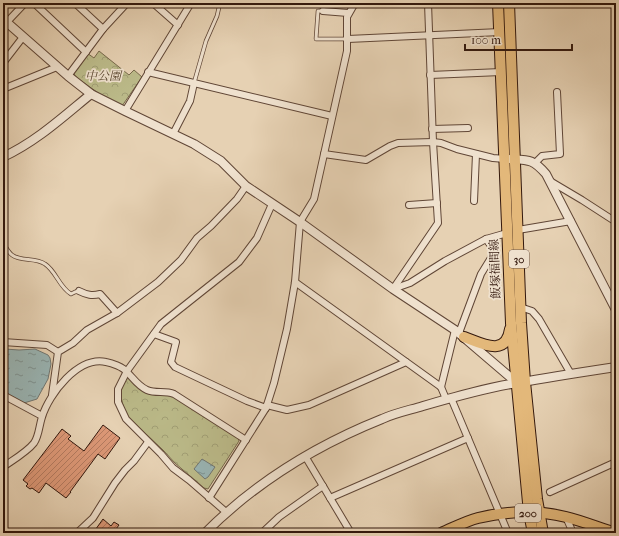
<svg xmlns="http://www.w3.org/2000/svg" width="619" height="536" viewBox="0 0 619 536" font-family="'IM FELL French Canon','Noto Serif JP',serif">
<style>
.park{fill:url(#park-crowns);stroke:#77694b}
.water{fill:url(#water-ripples);stroke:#707672}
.building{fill:url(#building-hatch);stroke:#33180d}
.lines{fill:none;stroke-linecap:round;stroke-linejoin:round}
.service-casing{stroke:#604636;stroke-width:4.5}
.minor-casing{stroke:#604636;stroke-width:8}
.tertiary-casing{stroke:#604636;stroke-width:10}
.primary-casing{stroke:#33180d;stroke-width:12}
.trunk-casing{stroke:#33180d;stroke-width:12}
.service{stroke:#efe1ce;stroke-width:3}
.minor{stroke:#efe1ce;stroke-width:6}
.tertiary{stroke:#efe1ce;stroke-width:8}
.primary{stroke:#e3b87a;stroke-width:10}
.trunk{stroke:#e3b87a;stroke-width:10}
.labels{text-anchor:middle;stroke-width:3.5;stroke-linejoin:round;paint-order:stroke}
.shield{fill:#efe1ce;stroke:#6b5447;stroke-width:1}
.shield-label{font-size:11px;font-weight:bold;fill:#33180d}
.park-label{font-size:12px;font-style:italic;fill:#5c4932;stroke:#efe1ce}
.street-label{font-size:12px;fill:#33180d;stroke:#efe1ce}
</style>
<defs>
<pattern id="park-crowns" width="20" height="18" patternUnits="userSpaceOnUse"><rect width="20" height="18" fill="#bbba89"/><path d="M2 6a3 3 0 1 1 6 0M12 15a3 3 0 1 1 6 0" fill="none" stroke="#a19f75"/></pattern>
<pattern id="water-ripples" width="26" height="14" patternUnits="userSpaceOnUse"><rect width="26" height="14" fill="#99b5b5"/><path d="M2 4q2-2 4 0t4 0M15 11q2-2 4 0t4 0" fill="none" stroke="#7d9292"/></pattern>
<pattern id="building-hatch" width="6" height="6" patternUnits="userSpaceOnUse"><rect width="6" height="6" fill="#dc9877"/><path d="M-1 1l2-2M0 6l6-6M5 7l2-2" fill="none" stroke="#b37b60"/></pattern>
</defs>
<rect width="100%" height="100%" fill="#e6d1b3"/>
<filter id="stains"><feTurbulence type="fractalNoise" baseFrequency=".005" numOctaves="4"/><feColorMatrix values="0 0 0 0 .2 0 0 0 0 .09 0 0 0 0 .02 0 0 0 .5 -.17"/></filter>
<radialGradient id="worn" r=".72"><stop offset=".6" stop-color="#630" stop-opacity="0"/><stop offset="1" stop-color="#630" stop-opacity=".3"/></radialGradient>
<!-- park -->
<g class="park">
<polygon points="99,51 129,75 134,70 142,77 122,106 107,99 77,78 74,74 75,71 87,53 94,58"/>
<polygon points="127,376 134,384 147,393 167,393 238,437 239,441 208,489 204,488 175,463 163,450 130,419 125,412 120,395 121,390"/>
</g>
<!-- water -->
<g class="water">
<polygon points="5,349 19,350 35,349 48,355 50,358 51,364 48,379 37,399 24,403 3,391 3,356"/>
<polygon points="202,459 215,467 208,477 205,479 194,469"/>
</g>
<!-- building -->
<g class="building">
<polygon points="103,425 120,438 105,459 98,454 70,492 71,492 66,498 46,483 39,493 32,488 30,489 26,486 28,484 23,480 62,429 71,436 68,439 84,451"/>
<polygon points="103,519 111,526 114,522 119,525 116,529 120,533 93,533"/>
</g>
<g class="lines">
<!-- service casing -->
<g class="service-casing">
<g id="service">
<polyline points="323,3 323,11 318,11 316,39 348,39"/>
<polyline points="194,83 206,41 217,16 220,3"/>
<path d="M3,243C6,247 8,252 12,255C21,262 35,257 45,264C56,271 59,287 71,294L75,292L79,291"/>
</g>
</g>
<!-- minor casing -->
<g class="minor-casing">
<g id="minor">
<polyline points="34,3 86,52"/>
<polyline points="75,3 103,29"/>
<polyline points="153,3 178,25"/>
<polyline points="323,11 348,13"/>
<polyline points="7,22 25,3"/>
<polyline points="348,39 500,32"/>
<polyline points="3,63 23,37"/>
<polyline points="148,72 332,116"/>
<polyline points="430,75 501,72"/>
<polyline points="68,76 103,29 127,3"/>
<polyline points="3,89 57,67"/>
<polyline points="125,111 191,3"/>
<polyline points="432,129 468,128"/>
<polyline points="173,134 190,101 194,83"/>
<polyline points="324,154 366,160 390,146 398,143 433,142 441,143 457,149 493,158 505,159"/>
<polyline points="536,162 542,156 560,154 557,92"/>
<polyline points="550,181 582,200 616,222"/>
<polyline points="474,201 476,154"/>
<polyline points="409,205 437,203"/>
<polyline points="518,230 571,221"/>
<polyline points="295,282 441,387 446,399"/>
<polyline points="393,289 438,223 433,142 428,3"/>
<polyline points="393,289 410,283 445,261 486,239 507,233"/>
<path d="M79,291C87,295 92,296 100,294L117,313"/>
<polyline points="520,307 532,311 539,319 571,374"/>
<polyline points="459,333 481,274 494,253 494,250 486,239"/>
<polyline points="154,334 176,342 171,362 175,367 247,401 266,408"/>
<polyline points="3,342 47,345 58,352"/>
<polyline points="441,387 455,330"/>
<polyline points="3,395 42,416"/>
<polyline points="52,395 58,352 73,343 87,330 117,313 158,282 181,260 197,238 211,226 237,199 246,186"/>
<polyline points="451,398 508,533"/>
<polyline points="267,405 287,410 309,405 406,362"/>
<polyline points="305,456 351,533"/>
<path d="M3,467C13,460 27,452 34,443C39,436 39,426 42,417C49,394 78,356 106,362C112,363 123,367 127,372C134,379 138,386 147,390C156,394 165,390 174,394L246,440"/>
<polyline points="550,492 616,462"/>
<polyline points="209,498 266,408 274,383 287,329 295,282 300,222 314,199 347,51 347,17 355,3"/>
<polyline points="330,498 468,438"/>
<polyline points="226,512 189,480 173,468 161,454 126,419 118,402 118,389 127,371 161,324 239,262 257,238 272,204"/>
<polyline points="566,517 573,533"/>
<polyline points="77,533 93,518 115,483 125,470 134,461 148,442"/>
<polyline points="262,533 279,517 323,486"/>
</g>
</g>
<!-- tertiary casing -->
<g class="tertiary-casing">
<g id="tertiary">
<polyline points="3,19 68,76 91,94 125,111 194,144 221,161 246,186 300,222 393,289 455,330 517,383"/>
<path d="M3,157C36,142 64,116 91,94"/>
<path d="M510,159C529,160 533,159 546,174L616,310"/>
<path d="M205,533C255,483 317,445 382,419C395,413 410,410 423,406C454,397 485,388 517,383C550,377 583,372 616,367"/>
</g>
</g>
<!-- primary casing -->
<g class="primary-casing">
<g id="primary">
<polyline points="498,3 511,323 529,513 533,533"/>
<polyline points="509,3 521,323 525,382 537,499 543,533"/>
<path d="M464,337C481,343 506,358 510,329"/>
</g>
</g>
<!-- trunk casing -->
<g class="trunk-casing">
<path id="trunk" d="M441,533C453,528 466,521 478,518C507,511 538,510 566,517C583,521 599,528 616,533"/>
</g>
<!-- service -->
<use href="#service" class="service"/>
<!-- minor -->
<use href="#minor" class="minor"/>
<!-- tertiary -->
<use href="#tertiary" class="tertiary"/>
<!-- primary -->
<use href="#primary" class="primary"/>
<!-- trunk -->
<use href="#trunk" class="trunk"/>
</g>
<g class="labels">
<!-- shield labels -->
<g class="shield">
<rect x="509" y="250" width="20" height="18" rx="3"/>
<rect x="515" y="504" width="26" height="18" rx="3"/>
</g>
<g class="shield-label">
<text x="519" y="263">30</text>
<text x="528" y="517">200</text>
</g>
<!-- park labels -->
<g class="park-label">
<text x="103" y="80">中公園</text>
</g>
<!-- street labels -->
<g class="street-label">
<text transform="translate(495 269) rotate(-92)" y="4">飯塚福間線</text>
</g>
</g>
<!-- margin -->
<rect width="619" height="536" fill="none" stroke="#e6d1b3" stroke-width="16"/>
<rect x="4" y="4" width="611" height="528" fill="none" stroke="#33180d" stroke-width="2"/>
<rect x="8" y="8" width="603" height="520" fill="none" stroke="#33180d"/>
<!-- scale -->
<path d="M465 44v6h107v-6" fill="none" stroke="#33180d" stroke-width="2"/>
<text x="471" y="44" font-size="12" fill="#33180d" stroke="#efe1ce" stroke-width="3" paint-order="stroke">100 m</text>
<rect width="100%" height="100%" filter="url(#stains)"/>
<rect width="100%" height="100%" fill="url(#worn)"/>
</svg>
